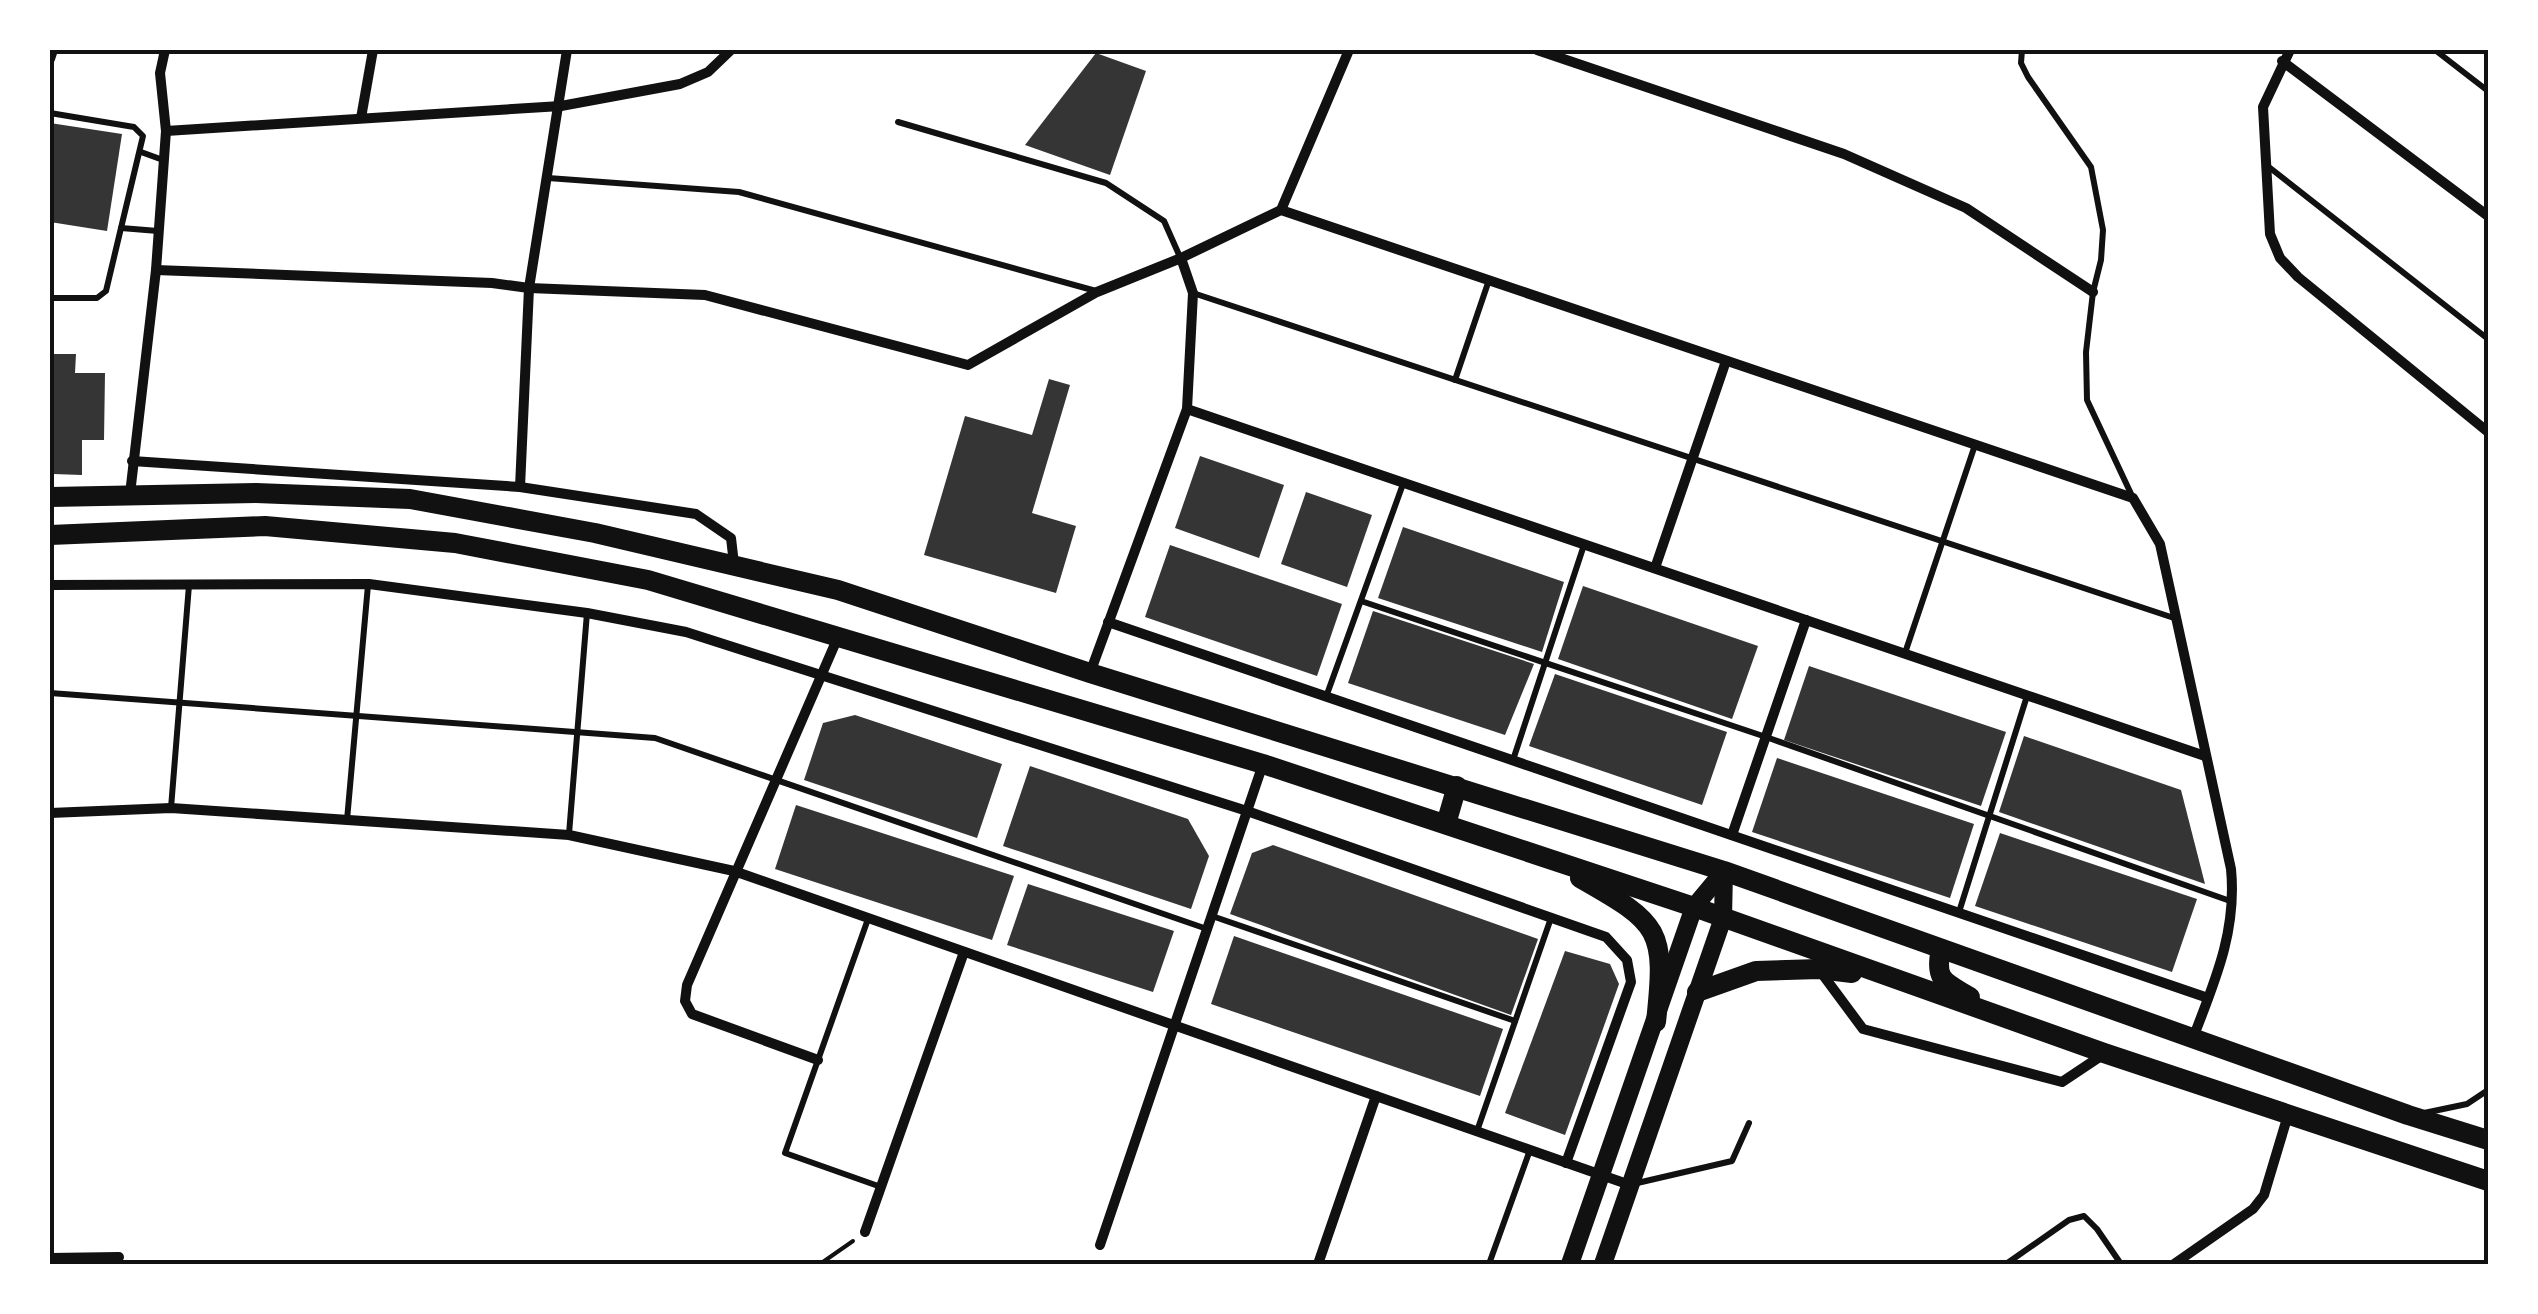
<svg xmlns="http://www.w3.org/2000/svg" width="2538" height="1314" viewBox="0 0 2538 1314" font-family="'DejaVu Sans',sans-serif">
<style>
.building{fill:#353535}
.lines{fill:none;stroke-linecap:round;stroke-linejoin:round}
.path{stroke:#111;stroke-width:4}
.service{stroke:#111;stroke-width:6}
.minor{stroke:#111;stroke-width:10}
.secondary{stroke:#111;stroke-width:18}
.primary{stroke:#111;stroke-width:20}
.neatline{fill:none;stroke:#111;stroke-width:4}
</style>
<rect width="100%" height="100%" fill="#fff"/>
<!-- building -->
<g class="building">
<polygon points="1096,53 1146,71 1110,175 1025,145"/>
<polygon points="50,123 122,134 107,231 50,222"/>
<polygon points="50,354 76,354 75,373 105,373 104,440 82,440 82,475 53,474"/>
<polygon points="1049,379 1070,385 1032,513 1076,526 1056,593 924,555 965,416 1032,435"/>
<polygon points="1200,456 1284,485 1259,558 1175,528"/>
<polygon points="1306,492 1372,515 1347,587 1281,564"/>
<polygon points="1403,527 1564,582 1542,652 1378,598"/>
<polygon points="1170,545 1342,604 1317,676 1145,617"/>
<polygon points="1583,586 1758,646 1732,719 1558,659"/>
<polygon points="1373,611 1534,664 1505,735 1348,683"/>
<polygon points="1809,666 2006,732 1981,806 1784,740"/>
<polygon points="1555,674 1727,732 1702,805 1529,746"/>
<polygon points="855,715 1002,764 977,838 804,780 823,723"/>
<polygon points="2024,736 2181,790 2205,884 1999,812"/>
<polygon points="1777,758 1974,824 1950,898 1752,832"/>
<polygon points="1030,766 1188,819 1209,856 1191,909 1003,846"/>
<polygon points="796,805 1014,876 992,940 775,869"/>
<polygon points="2000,833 2197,899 2172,972 1975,906"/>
<polygon points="1273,845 1538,939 1511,1015 1230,914 1252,853"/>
<polygon points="1028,884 1174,931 1153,992 1007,945"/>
<polygon points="1234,936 1503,1029 1480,1096 1211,1004"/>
<polygon points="1565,951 1610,964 1619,984 1565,1135 1505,1113"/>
</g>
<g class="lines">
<!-- path -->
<polyline class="path" points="820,1264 853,1241"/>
<!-- service -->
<g class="service">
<polyline points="2022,50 2021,63 2028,77 2091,167 2103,230 2101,260 2093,292 2086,352 2087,400 2133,498"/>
<polyline points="2435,50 2488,91"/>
<polyline points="50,113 134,127 143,136 121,228"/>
<polyline points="898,122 1106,183 1164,221 1180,257"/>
<polyline points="141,152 163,160"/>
<polyline points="2265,164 2488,339"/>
<polyline points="548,178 739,192 1096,291"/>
<polyline points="1193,293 2177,619"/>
<polyline points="50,298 97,298 106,291 121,228 158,231"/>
<polyline points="1455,380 1489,280"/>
<polyline points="1361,601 1766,737 2233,902"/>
<polyline points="1905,653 1975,445"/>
<polyline points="50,693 655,738 1207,929"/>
<polyline points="1326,697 1403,484"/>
<polyline points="1513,760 1584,545"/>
<polyline points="171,808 189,585"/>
<polyline points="347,820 368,585"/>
<polyline points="569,834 587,613"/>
<polyline points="1959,912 2027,696"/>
<polyline points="1212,916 1515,1021"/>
<polyline points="868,919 785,1153 881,1187"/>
<polyline points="2424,1113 2467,1104 2488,1090"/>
<polyline points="1477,1131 1551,918"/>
<polyline points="1633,1184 1732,1161 1749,1123"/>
<polyline points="1489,1264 1530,1150"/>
<polyline points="2006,1264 2069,1220 2084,1216 2097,1229 2121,1264"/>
</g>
<!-- minor -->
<g class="minor">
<polyline points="1537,50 1844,154 1966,208 2093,292"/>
<polyline points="2290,50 2263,107 2270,234 2280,258 2298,277 2488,432"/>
<polyline points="50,59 53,50"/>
<polyline points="2282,61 2488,216"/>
<polyline points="361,118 373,50"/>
<polyline points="166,131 561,106 680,84 708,72 731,50"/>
<polyline points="1281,210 1349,50"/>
<path d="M156,270L492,283L529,288L705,295L968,365L1097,292L1181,258L1281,210L2133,498L2160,544L2231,869C2237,931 2215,981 2193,1038"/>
<polyline points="1187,409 2205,756"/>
<polyline points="132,461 520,487 696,514 731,538 734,564"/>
<polyline points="520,487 529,288 567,50"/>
<polyline points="130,494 156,270 166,131 160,73 165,50"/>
<polyline points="1655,568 1726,361"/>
<polyline points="50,585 369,584 587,613 686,632 1247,811 1606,937 1627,960 1631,982 1566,1163"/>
<polyline points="1108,622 2208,998"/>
<polyline points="1090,673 1187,409 1193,293 1181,258"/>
<polyline points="50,813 171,808 569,835 734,871 1630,1185"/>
<polyline points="1732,835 1806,620"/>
<polyline points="1820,971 1863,1029 2062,1082 2104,1054"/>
<polyline points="818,1060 692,1014 685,1001 687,985 838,637"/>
<polyline points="865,1232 964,952"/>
<polyline points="1100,1245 1263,764"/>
<polyline points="50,1258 119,1257"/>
<polyline points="1318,1264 1376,1096"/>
<polyline points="2174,1264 2253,1209 2264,1195 2288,1115"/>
</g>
<!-- secondary -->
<g class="secondary">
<polyline points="1570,1264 1694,907 1724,871"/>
<polyline points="1603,1264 1723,918 1724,871"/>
</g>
<!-- primary -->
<g class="primary">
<polyline points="50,497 256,493 410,499 595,533 838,590 1090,673 1724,871 2408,1115 2488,1140"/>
<polyline points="50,535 265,526 455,543 648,580 1263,764 1694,907 2104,1053 2488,1181"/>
<polyline points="1446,824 1457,786"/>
<path d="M1580,878C1661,924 1666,929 1656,1022"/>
<path d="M1941,949C1934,981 1945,982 1970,997"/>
<polyline points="1697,992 1756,971 1819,969 1852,973"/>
</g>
</g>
<!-- border -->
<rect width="2538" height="1314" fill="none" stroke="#ffffff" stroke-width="105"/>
<rect x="52" y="52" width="2434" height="1210" class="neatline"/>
</svg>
